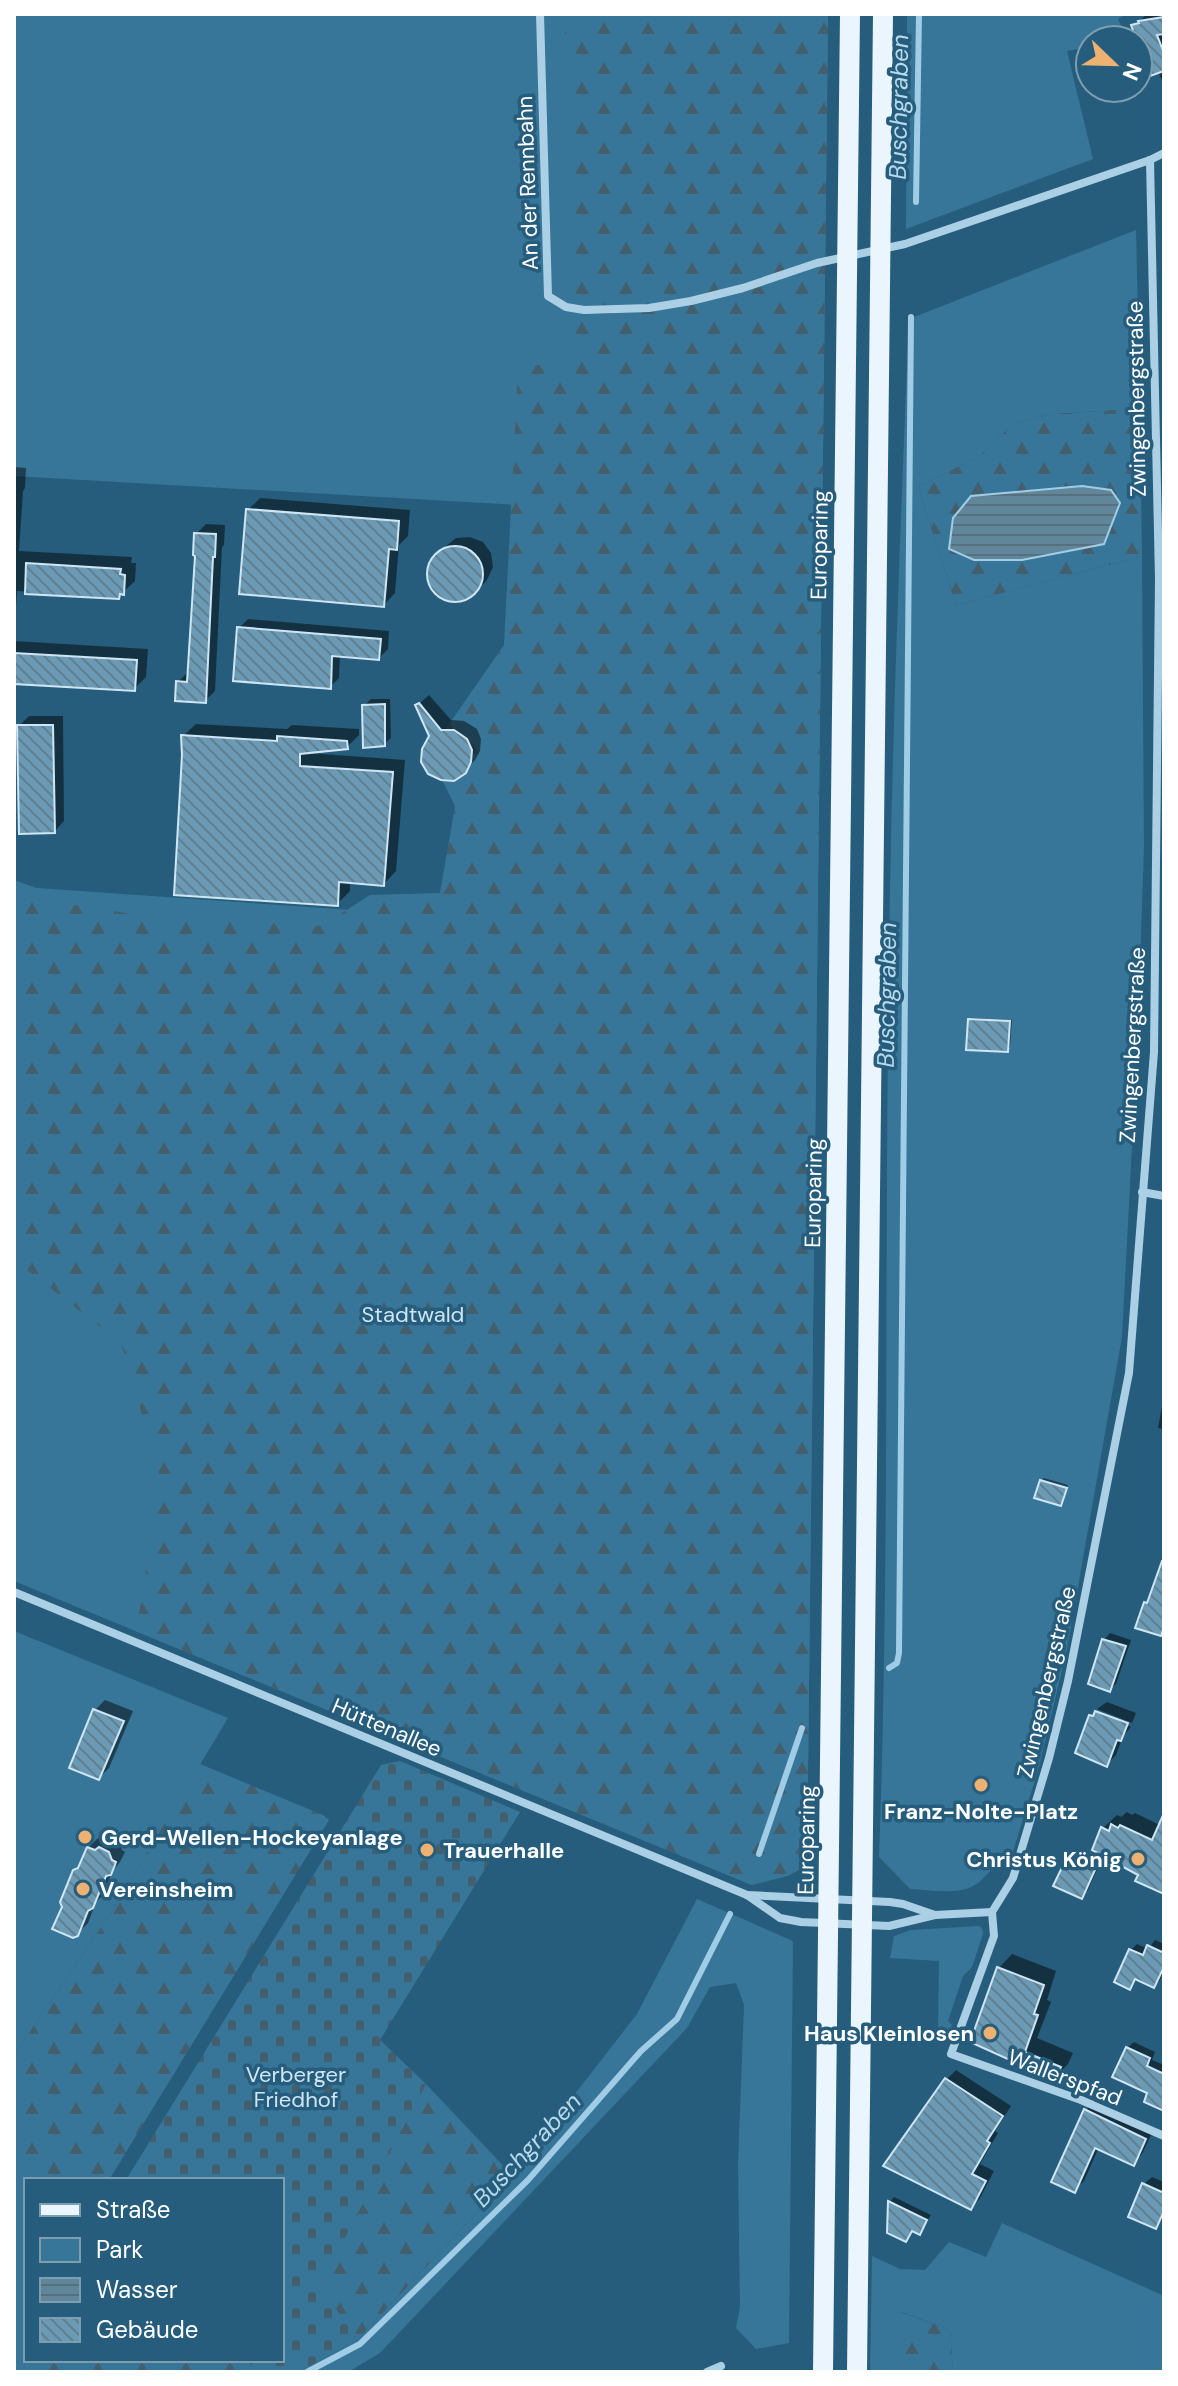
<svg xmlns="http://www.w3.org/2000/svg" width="1178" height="2386" viewBox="0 0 1178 2386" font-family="'DM Sans',sans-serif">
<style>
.green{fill:#377698}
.forest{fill:url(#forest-firs)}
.cemetery{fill:url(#cemetery-stones)}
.water{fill:url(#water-rules);stroke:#a0cde5;stroke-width:2}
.shadow{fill:#0007}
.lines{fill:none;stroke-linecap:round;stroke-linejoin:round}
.stream{stroke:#a0cde5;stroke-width:6}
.building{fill:url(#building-back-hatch);stroke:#cee6f4;stroke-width:2}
.street{stroke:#abd0e5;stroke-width:8}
.primary{stroke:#ebf5fd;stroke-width:20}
.poi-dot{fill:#edb171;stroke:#265d7c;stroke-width:3}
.labels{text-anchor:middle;stroke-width:7;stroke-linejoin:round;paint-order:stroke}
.street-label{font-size:22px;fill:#fff;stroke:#265d7c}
.park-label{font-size:22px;fill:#cee6f4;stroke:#265d7c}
.poi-label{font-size:22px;font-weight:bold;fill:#fff;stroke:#265d7c;text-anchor:start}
.water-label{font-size:24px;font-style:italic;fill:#b6d9ec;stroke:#265d7c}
</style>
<defs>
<pattern id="forest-firs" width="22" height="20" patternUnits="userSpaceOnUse" patternTransform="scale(2)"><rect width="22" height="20" fill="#377698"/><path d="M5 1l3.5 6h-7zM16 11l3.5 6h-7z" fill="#435f6e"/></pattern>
<pattern id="cemetery-stones" width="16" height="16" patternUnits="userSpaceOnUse" patternTransform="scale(2)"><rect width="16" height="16" fill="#377698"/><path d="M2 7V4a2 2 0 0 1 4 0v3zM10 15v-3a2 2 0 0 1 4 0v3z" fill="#435f6e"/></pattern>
<pattern id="water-rules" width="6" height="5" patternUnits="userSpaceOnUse" patternTransform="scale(2)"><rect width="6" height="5" fill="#60869c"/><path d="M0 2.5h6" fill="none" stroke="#586f7c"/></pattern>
<pattern id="building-back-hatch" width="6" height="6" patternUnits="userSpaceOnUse" patternTransform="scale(2)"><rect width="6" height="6" fill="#6b9ab4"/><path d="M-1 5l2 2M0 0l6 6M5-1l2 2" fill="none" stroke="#607f90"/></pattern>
</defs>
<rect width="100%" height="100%" fill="#265d7c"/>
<!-- green -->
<g class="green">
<polygon points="14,14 828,14 807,1859 799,1870 788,1876 758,1871 752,1885 14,1581 14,880 37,888 453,917 482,899 517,505 14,476"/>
<polygon points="907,14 1127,14 1118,19 1127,40 1090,40 1090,47 1067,51 1093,159 906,229"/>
<path d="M1136,230L1140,409L1052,414L1014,423L978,458L918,486L956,605L1142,556L1144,849L1137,1051L1122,1337L1067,1649L1039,1767L1011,1858C992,1861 986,1882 969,1888C952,1894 928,1890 910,1889L879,1857C889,1582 885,1306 888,1030C890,793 899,556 909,319Z"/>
<polygon points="14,1631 228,1718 113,1910 14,2055"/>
<polygon points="697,1899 793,1941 789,2343 756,2349 736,2328 740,2307 738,2163 744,2005 736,1983 710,1987 687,2028 380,2353 348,2372 298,2372 357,2340 512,2175 637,2014"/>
<path d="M979,1926L982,1928L983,1934L972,1967L963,1976L948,2021L952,2025C947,2038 940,2049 926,2038L925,2034L928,2030L938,2028L939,1961L890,1958L894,1936L911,1930Z"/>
<polygon points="1002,2223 1164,2296 1164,2372 953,2372 950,2330 902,2312 901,2372 870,2372 872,2256 900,2269 925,2270 949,2242 986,2257"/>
</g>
<!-- forest -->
<g class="forest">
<polygon points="565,14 828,14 807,1859 788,1876 752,1885 136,1631 161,1481 121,1343 14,1260 14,895 132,914 322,926 370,895 440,893 455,806 429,753 504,645 518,368 571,360"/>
<polygon points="1140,409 1142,556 956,605 918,486 978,458 1014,423 1052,414"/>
<polygon points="200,1764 323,1815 329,1820 109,2180 26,2180 26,2360 248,2360 256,2372 14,2372 14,2055 113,1910"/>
<polygon points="426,2084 512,2175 357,2340 319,2285"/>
<polygon points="901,2312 950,2330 953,2372 901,2372"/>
</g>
<!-- cemetery -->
<polygon class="cemetery" points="400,1761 520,1812 380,2040 426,2084 320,2285 357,2340 298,2372 256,2372 248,2360 282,2360 282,2180 126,2180 381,1765"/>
<!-- water -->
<polygon class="water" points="1082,486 1111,490 1120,503 1104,544 1022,560 974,560 949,549 953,518 971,496"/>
<!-- shadow -->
<g class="shadow">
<polygon points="1147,14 1164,14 1164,84 1134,26"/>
<polygon points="14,467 26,468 25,488 23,491 19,551 132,557 131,563 136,563 135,581 118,597 17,591 14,641 148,649 146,677 134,689 14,682"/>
<polygon points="260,498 410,510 408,536 399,545 395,593 384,605 248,510"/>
<polygon points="206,524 225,525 224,545 222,547 215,691 205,701 178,682 188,672 197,554 196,534"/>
<polygon points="470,537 483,542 491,553 493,567 487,580 477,591 465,600 451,601 439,596 430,585 428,571 434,558 445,547 456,538"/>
<polygon points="248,619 389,631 388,649 379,658 340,655 339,678 330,687 239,628"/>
<polygon points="429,695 451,720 464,721 477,729 481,739 480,751 475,760 465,771 431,736 417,706"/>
<polygon points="371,699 390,699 391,738 384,744 364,706"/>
<polygon points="29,716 63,716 64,821 55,831 19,726"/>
<polygon points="196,724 287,729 292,725 359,729 359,735 347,747 308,751 308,753 405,760 396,871 384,884 350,881 350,891 337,904 183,736"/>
<polygon points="972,1018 1012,1020 1010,1047 1008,1050 970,1020"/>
<polygon points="1164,1395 1164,1429 1158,1428"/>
<polygon points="1044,1478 1068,1485 1061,1503 1041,1481"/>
<polygon points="1110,1633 1131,1640 1116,1684 1109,1690 1104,1640"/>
<polygon points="105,1700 133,1711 109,1768 99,1778 71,1767 95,1710"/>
<polygon points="1107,1702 1136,1713 1132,1723 1097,1709"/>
<polygon points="1096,1711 1131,1727 1123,1736 1116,1755 1107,1764 1091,1716"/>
<polygon points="1127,1812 1132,1815 1135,1813 1164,1827 1164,1892 1140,1874 1103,1828 1117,1815 1121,1817"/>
<polygon points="98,1838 106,1841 110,1838 119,1842 122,1850 125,1852 120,1862 113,1870 102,1896 96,1902 88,1923 77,1934 82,1864 88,1848"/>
<polygon points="1073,1854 1081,1858 1084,1856 1100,1863 1088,1890 1081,1896 1067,1860"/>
<polygon points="1155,1940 1164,1944 1164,1971 1160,1980 1154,1986 1137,1978 1130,1987 1131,1950 1137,1944 1148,1949"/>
<polygon points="1012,1954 1056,1971 1047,2000 1051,2002 1037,2038 1073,2053 1068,2064 1054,2078 972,2041 999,1968"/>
<polygon points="1134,2042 1155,2052 1152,2060 1164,2065 1164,2109 1150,2092 1127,2048"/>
<polygon points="956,2070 1011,2106 995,2131 998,2133 980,2164 994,2171 980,2198 971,2208 946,2080"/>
<polygon points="1095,2101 1154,2129 1142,2154 1133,2163 1099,2147 1084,2181 1074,2190 1086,2110"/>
<polygon points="1152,2177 1164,2182 1164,2217 1156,2227 1144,2184"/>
<polygon points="894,2197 931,2215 920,2232 913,2229 906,2239 890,2202"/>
</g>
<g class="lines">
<!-- stream -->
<g class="stream">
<polyline points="916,202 919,14"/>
<polyline points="889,1668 897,1663 899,1653 911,317"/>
<polyline points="759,1854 802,1728"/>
<polyline points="307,2372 360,2344 528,2180 641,2051 677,2019 730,1914"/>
</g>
</g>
<!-- building -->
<g class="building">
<polygon points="1164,17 1164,34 1157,35 1164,53 1164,71 1150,76 1131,25 1139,23 1138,21"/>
<polygon points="246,509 399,521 397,550 389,549 384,607 239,594"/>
<polygon points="194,533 216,534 215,557 213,557 206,703 175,701 176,681 187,682 195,556 193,555"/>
<circle cx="455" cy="574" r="28"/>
<polygon points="26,563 121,569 120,574 125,575 124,595 120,594 119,599 25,594"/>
<polygon points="237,627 381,639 379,660 332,656 331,689 233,681"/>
<polygon points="14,653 137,660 135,691 14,684"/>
<polygon points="419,703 441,730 454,730 467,739 472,750 471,762 466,773 454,781 441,780 428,774 421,762 422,749 429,736 415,705"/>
<polygon points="385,704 385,746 363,748 362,705"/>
<polygon points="17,725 53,725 55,833 19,834"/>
<polygon points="181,735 277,741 277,736 347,741 348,749 300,754 300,766 393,772 384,886 339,882 338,906 174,895 182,755"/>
<polygon points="968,1019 1010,1021 1008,1052 966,1050"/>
<polygon points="1040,1480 1067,1488 1061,1506 1034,1498"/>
<polygon points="1162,1561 1164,1561 1164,1627 1161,1636 1135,1628 1144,1602 1147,1603"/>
<polygon points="1102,1639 1126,1646 1110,1692 1088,1684"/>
<polygon points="93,1709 124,1721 99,1780 69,1768"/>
<polygon points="1095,1711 1128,1723 1121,1741 1117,1740 1107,1767 1075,1753 1089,1715 1093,1716"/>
<polygon points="1164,1813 1164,1894 1135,1881 1138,1875 1092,1850 1101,1827 1109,1831 1111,1824 1118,1828 1120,1825 1152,1840"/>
<polygon points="87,1847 95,1850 99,1847 109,1852 112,1860 116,1862 111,1875 106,1876 93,1908 88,1911 78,1936 73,1938 52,1929 62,1907 60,1902 73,1870 78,1868"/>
<polygon points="1066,1859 1075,1863 1076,1861 1095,1870 1082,1899 1053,1886"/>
<polygon points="1147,1945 1164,1953 1164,1967 1154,1988 1135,1979 1130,1990 1114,1982 1129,1949 1143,1955"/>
<polygon points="997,1967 1044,1985 1034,2014 1038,2015 1025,2052 1061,2067 1054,2080 970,2042"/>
<polygon points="1126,2047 1150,2058 1147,2066 1164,2074 1164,2111 1144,2102 1147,2093 1112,2077"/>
<polygon points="945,2078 1003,2116 987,2141 990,2143 972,2174 986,2181 971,2210 883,2166"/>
<polygon points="1084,2109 1146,2139 1134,2166 1095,2148 1075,2193 1051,2182"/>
<polygon points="1142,2183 1164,2193 1164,2211 1156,2229 1128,2217"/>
<polygon points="888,2201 927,2220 920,2235 912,2231 906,2242 887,2233"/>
</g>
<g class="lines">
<!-- street -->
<g class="street">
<polyline points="540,14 548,296 566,307 584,310 649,308 691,301 743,288 817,263 905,244 1150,160 1164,153"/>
<polyline points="1150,160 1159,579 1154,1052 1129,1373 1068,1681 1049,1758 1013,1878 992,1912 994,1936 951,2054 1081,2100 1164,2136"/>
<polyline points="1142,1192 1164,1196"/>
<polyline points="14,1592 747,1895 780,1918 801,1922 889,1926 935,1915 992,1912"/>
<polyline points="747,1895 890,1902 903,1904 935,1915"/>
<polyline points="707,2372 721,2366"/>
</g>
<!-- primary -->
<g class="primary">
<polyline points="823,2372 850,14"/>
<polyline points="857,2372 883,14"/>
</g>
</g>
<!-- markers -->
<g class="poi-dot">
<circle cx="981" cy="1785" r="8"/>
<circle cx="85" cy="1837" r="8"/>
<circle cx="427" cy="1850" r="8"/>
<circle cx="1138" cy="1859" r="8"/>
<circle cx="83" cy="1889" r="8"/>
<circle cx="990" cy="2033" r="8"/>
</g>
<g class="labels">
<!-- street labels -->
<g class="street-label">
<text transform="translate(527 183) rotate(-92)" y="8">An der Rennbahn</text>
<text transform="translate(1136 399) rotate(-91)" y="8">Zwingenbergstraße</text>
<text transform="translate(819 545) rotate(-89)" y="8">Europaring</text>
<text transform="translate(1132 1045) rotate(-87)" y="8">Zwingenbergstraße</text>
<text transform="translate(813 1193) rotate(-89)" y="8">Europaring</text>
<text transform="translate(1046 1682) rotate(-77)" y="8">Zwingenbergstraße</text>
<text transform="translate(387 1727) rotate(23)" y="8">Hüttenallee</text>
<text transform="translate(806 1840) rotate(-89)" y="8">Europaring</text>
<text transform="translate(1065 2077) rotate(21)" y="8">Wallerspfad</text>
</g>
<!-- park labels -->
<g class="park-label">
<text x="413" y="1322">Stadtwald</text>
<text x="296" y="2082">Verberger<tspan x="296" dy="25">Friedhof</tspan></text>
</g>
<!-- poi labels -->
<g class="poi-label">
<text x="981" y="1819" text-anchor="middle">Franz-Nolte-Platz</text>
<text x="101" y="1845">Gerd-Wellen-Hockeyanlage</text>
<text x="443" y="1858">Trauerhalle</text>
<text x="1122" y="1867" text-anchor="end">Christus König</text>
<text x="99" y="1897">Vereinsheim</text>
<text x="974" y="2041" text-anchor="end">Haus Kleinlosen</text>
</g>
<!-- water labels -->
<g class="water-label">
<text transform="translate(899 107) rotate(-89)" y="8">Buschgraben</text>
<text transform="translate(887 995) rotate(-89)" y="8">Buschgraben</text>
<text transform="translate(527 2150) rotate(-47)" y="8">Buschgraben</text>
</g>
</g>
<!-- border -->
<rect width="1178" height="2386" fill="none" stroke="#ffffff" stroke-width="32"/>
<!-- legend -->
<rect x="24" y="2178" width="260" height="184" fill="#265d7c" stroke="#7d9eb0" stroke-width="2"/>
<rect x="40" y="2204" width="40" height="12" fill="#ebf5fd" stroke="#7d9eb0" stroke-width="2"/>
<text x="96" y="2218" font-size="24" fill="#ffffff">Straße</text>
<rect x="40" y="2238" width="40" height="24" fill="#377698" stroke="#7d9eb0" stroke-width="2"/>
<text x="96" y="2258" font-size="24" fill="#ffffff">Park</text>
<rect x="40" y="2278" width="40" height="24" fill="url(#water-rules)" stroke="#7d9eb0" stroke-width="2"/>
<text x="96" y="2298" font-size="24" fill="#ffffff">Wasser</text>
<rect x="40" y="2318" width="40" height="24" fill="url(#building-back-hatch)" stroke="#7d9eb0" stroke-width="2"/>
<text x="96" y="2338" font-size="24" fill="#ffffff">Gebäude</text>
<!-- north arrow -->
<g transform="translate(1114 64) rotate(113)"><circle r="38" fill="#265d7c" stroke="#7d9eb0" stroke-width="2"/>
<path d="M0-6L14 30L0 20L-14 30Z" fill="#edb171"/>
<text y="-12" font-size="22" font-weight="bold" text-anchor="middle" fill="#ffffff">N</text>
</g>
</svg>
